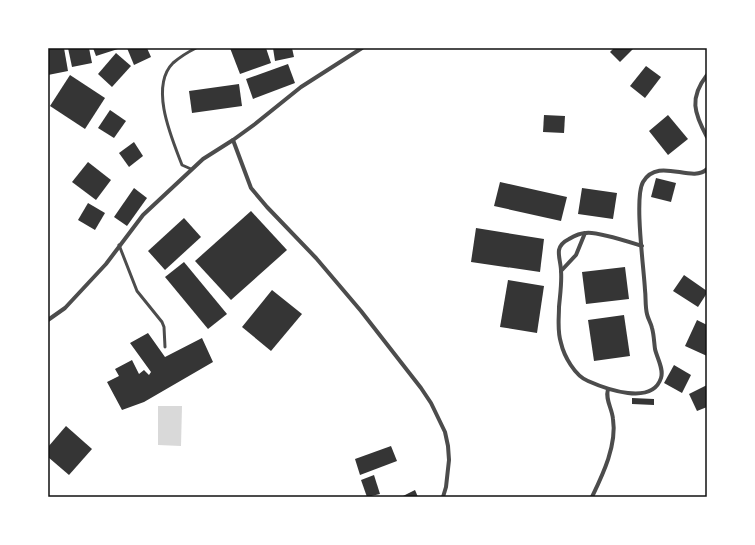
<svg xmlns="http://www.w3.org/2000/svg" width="755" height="545" viewBox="0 0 755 545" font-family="Lato,sans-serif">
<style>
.water{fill:#d9d9d9}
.building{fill:#353535}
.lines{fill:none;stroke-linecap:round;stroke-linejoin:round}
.service{stroke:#4c4c4c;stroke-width:3}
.minor{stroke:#4c4c4c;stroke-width:4}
.neatline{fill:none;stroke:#111;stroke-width:1.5}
</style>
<rect width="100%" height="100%" fill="#fff"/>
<!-- water -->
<polygon class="water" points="158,406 182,406 181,446 158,445"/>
<!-- building -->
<g class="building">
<polygon points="48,48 64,48 68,71 48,75"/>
<polygon points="68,48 89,48 92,63 72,67"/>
<polygon points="93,48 121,48 96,56"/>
<polygon points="127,48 147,48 151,57 134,65"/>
<polygon points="230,48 266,48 271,63 240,74"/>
<polygon points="273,48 292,48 294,57 275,61"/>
<polygon points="614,48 632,48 633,49 620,62 610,52"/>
<polygon points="116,53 131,66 112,87 98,74"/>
<polygon points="288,64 295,83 253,99 246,79"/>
<polygon points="646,66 661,77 645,98 630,86"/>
<polygon points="70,75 105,98 85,129 50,106"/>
<polygon points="239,84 242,106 192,113 189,91"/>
<polygon points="110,110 126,121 114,138 98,128"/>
<polygon points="544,115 565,116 564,133 543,132"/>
<polygon points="668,115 688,139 668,155 649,131"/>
<polygon points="134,142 143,156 129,167 119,153"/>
<polygon points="88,162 111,180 96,200 72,182"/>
<polygon points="656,178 676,183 671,202 651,197"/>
<polygon points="500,182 567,197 561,221 494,206"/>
<polygon points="134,188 147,198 127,226 114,217"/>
<polygon points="582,188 617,193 613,219 578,214"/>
<polygon points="88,203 105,213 95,230 78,220"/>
<polygon points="251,211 287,250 231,300 195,261"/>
<polygon points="184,218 201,237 165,270 148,251"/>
<polygon points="476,228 544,239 540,272 471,262"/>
<polygon points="184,262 227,314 208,329 165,277"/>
<polygon points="625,267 629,299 586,304 582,272"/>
<polygon points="684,275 707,291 707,293 698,307 673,291"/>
<polygon points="508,280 544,286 537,333 500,327"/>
<polygon points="272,290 302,314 271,351 242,327"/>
<polygon points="624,315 630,356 594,361 588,320"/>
<polygon points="697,320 707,325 707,356 685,346"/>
<polygon points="148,333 165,357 202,338 213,362 144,402 122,410 107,382 119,376 115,369 132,360 139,374 144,370 149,375 151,372 130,343"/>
<polygon points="674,365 691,375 682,393 664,383"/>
<polygon points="707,385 707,407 697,411 689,394"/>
<polygon points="632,398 654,399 654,405 632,404"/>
<polygon points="66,426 92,449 69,475 48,457 48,447"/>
<polygon points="391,446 397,461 360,475 355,459"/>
<polygon points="374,475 380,494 367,497 361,480"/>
<polygon points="415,490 418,497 401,497"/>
</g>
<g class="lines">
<!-- service -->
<g class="service">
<path d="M191,169L182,165C172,139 149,87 173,63C180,57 188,52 196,48"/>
<polyline points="119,245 137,291 162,322 164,327 165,347"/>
</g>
<!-- minor -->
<g class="minor">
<path d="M707,75C689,98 694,113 707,137"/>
<polyline points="233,140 251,188 267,207 316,258 361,311 421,388 431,403 445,432 448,446 449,460 446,487 443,497"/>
<path d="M642,246C629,242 596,231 586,233C580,233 574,236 569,239C565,241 560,245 559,250C558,256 561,264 561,271C562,283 560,295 559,307C559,319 557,331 561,343C564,356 575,376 588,381C606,389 652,406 661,378C664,369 657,358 655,349C654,342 654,335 652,328C651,323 648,319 647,314C645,306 646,298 645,290C644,269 634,198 643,182C658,156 692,184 707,169"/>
<polyline points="561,271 576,255 585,233"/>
<polyline points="48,320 65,308 106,264 143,215 203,159 233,140 255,124 301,87 362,48"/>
<path d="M592,497C603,474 617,445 613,419C612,408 605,400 608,389"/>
</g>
</g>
<!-- border -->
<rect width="755" height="545" fill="none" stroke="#ffffff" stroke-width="98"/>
<rect x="49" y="49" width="657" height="447" class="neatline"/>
</svg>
